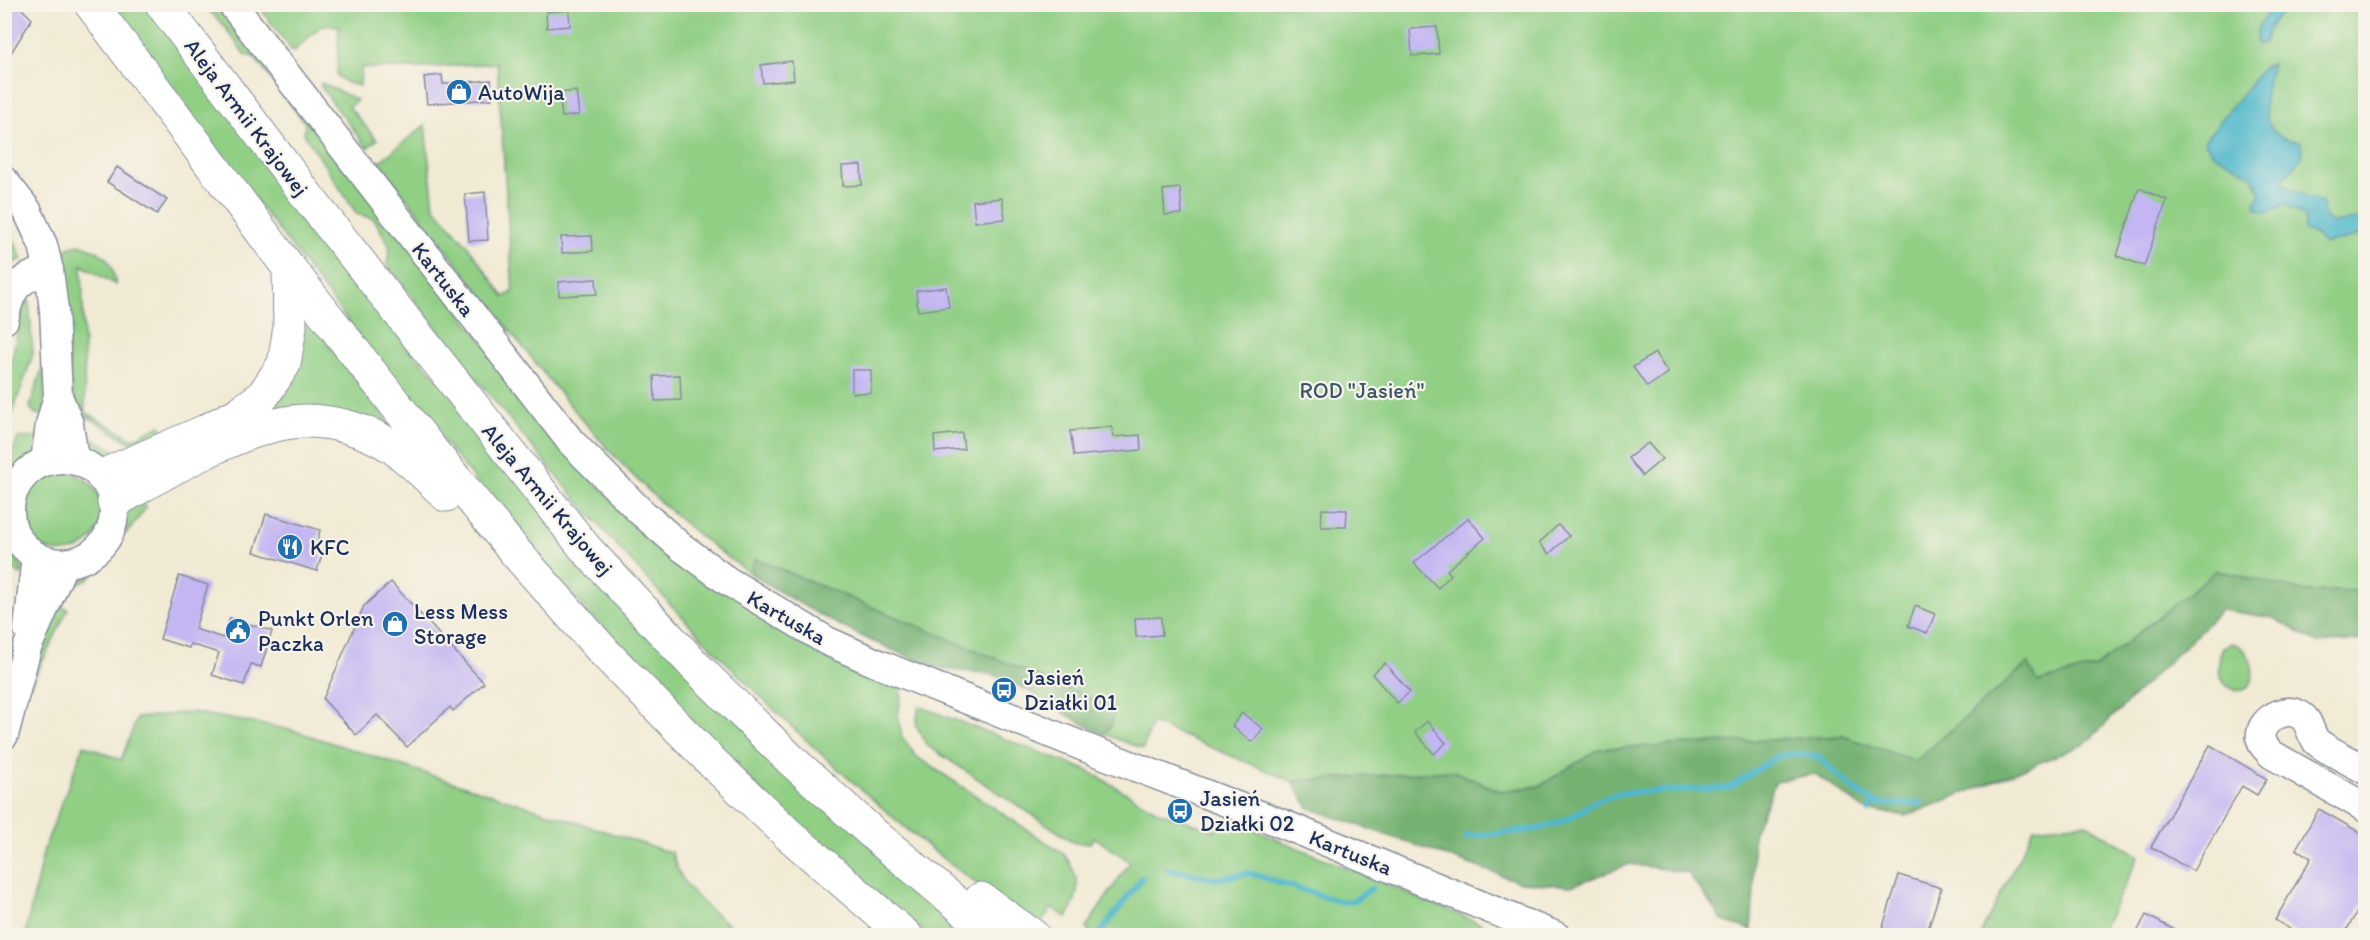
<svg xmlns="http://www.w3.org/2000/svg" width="2370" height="940" viewBox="0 0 2370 940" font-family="Itim,sans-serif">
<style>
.green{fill:#91cf85;stroke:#567f72;stroke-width:1.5}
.forest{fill:#74b272;stroke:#487068;stroke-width:1.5}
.water{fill:#4eb7cb;stroke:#347394;stroke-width:1.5}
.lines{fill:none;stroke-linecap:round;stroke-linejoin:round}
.stream{stroke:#4eb7cb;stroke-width:6}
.building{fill:#c3b6f3}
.minor-casing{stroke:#868c99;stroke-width:31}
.major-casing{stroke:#868c99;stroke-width:35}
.minor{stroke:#fff;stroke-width:28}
.major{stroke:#fff;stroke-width:33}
.labels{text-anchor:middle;stroke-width:4.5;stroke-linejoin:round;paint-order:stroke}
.poi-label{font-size:22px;fill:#1b2f5e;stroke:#f7f3e8;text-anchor:start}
.street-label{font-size:22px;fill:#1b2f5e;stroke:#f7f3e8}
.park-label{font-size:22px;fill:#385768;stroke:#f7f3e8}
</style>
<rect width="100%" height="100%" fill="#f7f3e8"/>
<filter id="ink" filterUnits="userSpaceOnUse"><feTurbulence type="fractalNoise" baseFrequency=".0167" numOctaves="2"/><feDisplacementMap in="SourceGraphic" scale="12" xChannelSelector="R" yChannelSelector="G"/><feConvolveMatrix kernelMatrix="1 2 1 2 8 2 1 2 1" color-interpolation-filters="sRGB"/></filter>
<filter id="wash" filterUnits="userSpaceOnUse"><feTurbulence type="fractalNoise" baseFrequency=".008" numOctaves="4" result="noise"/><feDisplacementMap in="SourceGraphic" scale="24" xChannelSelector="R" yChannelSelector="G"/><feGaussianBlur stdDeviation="1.35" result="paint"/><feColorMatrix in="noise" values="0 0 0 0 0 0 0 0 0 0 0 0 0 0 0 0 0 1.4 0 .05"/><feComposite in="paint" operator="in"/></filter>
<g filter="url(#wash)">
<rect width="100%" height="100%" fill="#f1ead4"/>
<!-- green -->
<g class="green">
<polygon points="107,5 148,5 411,351 979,935 927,935 798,828 669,700 539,558 386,371"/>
<path d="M204,5H218L596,485L902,688L898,717L902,737L917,757L1064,854C1081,881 1082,890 1067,918L1052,908L1039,926C1014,909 989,893 965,875C921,843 880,806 839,770C670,619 525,444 387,264L390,247L374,219L357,214L304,134L305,123L254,57L245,55L226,28Z"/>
<path d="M258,5H2365V590L2306,592L2217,570L2096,667L2038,682L2027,664L1916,761L1842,736L1599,749L1540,786L1500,791L1453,771L1292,781L1152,723L1143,749L1104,734L1111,726L751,568L753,575C667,518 606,451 542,371C486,302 433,232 379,162L425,125L434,207L468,246L504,297L513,292L497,63L419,68H361L360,86L347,83L337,76L339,26L322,25L293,52Z"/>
<polygon points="321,83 357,100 349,107 377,140 367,148 321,87"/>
<polygon points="5,220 22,259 13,263 6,263"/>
<path d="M79,244C105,252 112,259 116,285L82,265L85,412L133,439L160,425L167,441L136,446L88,417L75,415L69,368L62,259L68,248Z"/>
<polygon points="26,301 29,301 33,354 5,435 5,393 22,310"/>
<polygon points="301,309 400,437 256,414"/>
<polygon points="44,362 44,416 34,413 30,407"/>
<path d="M85,435L114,450L120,459C105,458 97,454 86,444Z"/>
<polygon points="42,437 31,458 10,478 5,488 4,475 18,438"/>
<circle cx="62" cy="512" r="40"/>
<path d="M139,498L146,508L127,533C120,518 127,509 139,498Z"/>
<path d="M4,536L23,568L21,575C7,567 5,550 4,536Z"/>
<path d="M109,555C97,568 88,586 68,585L74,574Z"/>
<polygon points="7,594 11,646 5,669 5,607"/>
<polygon points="55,604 68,609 30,688"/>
<path d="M2232,643C2242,646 2248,652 2251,663C2264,708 2202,694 2223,647Z"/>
<polygon points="919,706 1088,771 1159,812 1216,831 1219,821 1257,831 1508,935 1092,935 1086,928 1130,862 1094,837 1090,843 1075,843 928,746 916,725"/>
<path d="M192,712L292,730L672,853C680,890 714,915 744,935H25L44,849L84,745L121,760L137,718Z"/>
<polygon points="2085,823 2139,856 2100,935 1980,935 2034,828"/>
</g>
<!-- forest -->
<g class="forest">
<path d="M756,559L1113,707C1114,719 1112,725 1104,734C1066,719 1035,689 996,676C977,670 956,673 937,667C873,645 810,612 753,575L751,568Z"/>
<polygon points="2217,570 2306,592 2365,590 2365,640 2317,643 2274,618 2221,610 2085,744 1989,783 1906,816 1864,809 1815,774 1776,781 1753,835 1754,891 1751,930 1723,921 1688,873 1630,864 1571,886 1520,882 1309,808 1292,781 1453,771 1500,791 1540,786 1599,749 1842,736 1916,761 2028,663 2038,682 2096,667"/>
</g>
<!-- water -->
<g class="water">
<path d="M2279,4H2328V5L2324,12L2297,5C2277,14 2269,21 2264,43L2257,44C2254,27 2265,14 2279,4Z"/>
<path d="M2272,63C2267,86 2255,123 2282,137C2287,140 2295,140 2301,142L2302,157L2282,181L2292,190L2322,203L2325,218L2333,223L2360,219L2365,232L2352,238L2324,244L2316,235L2304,231L2305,217L2285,204L2267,212L2256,208L2255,204L2261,194L2252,175L2212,153L2204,141L2264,67Z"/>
</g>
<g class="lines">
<!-- stream -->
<g class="stream">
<polyline points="1869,811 1874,802"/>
<path d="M1465,837L1539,829L1568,819L1596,801L1621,793L1729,788L1776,757L1790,754L1818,756C1828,768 1864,800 1878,803C1892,806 1906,804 1921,803"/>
<polyline points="1167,869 1217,879 1249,873 1341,902 1355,900 1372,888"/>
<polyline points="1098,936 1142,878"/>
</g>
</g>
<g id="blocks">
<!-- building -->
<g class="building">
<polygon points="4,4 17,4 32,19 4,64"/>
<polygon points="569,10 570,26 547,28 546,12"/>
<polygon points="1437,27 1439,54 1412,56 1410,29"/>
<polygon points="792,61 794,80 763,83 761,65"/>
<polygon points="442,75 443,84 491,80 492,99 427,104 424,77"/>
<polygon points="576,91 579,115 562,117 559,93"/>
<polygon points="861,165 862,185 843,186 842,166"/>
<polygon points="117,167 167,200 157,214 107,182"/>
<polygon points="1180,188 1182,214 1165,215 1163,190"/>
<polygon points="2139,188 2167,200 2144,266 2117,256"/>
<polygon points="485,192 488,240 469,241 465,194"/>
<polygon points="1002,198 1005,219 975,222 973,201"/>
<polygon points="592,236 593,251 562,253 561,237"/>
<polygon points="594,279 596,279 597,294 559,296 559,282"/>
<polygon points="946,287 949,307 918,311 916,291"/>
<polygon points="1655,353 1668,373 1647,387 1633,367"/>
<rect x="852" y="370" width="19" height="23"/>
<polygon points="680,375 681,400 655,401 654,376"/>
<polygon points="1112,427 1113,437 1140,435 1141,450 1074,456 1070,431"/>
<polygon points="962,433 964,449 935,452 934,436"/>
<polygon points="1648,443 1662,459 1642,476 1628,458"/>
<polygon points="1322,509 1347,510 1346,527 1321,527"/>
<polygon points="266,514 320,530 318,539 326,541 317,571 254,552"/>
<polygon points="1468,518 1485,538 1447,570 1451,575 1438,588 1414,563"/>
<polygon points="1558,525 1569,536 1549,554 1539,543"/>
<polygon points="179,576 208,585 195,629 223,638 230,618 272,631 261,667 251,664 244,685 212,675 219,653 190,644 189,648 160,639"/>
<polygon points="391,582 484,683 453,711 450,707 407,747 377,715 356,735 323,699 364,606"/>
<polygon points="1915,606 1935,614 1927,633 1908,626"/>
<polygon points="1161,617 1162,635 1136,637 1135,618"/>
<polygon points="1385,663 1410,692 1397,703 1372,674"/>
<polygon points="1242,713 1263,729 1252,742 1232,726"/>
<polygon points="1427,721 1446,743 1434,754 1415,732"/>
<polygon points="2210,745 2267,779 2257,795 2242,786 2193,871 2151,847"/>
<polygon points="2319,809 2366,836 2366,897 2343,936 2302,936 2275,920 2311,858 2296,849"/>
<polygon points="1899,875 1941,888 1926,936 1880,936"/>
<polygon points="2146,915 2186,936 2135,936"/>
</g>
</g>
</g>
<g filter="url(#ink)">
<use href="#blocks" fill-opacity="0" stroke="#868c99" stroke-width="1.5"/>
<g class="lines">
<!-- minor casing -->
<g class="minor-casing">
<g id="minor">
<polyline points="232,4 571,442 641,512 680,546 726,580 827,641 874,662 1094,751 1278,822 1556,936"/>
<polyline points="4,181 27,210 43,245 49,270 54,310 58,396 69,424 74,459"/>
<path d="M4,320C11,287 17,279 49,270"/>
<circle cx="62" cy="511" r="52"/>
<polyline points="45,461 50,425 58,396"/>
<polyline points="28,629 36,556"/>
<polyline points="4,735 27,648 64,563"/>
<path d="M2366,770C2354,763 2324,749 2316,741C2309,732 2310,719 2298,714C2282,706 2254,724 2262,743C2264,747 2269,751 2271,754L2366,808"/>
</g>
</g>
<!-- major casing -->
<g class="major-casing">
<g id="major">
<polyline points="91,4 289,268 432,451 517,554 605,653 713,763 788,834 906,936"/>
<polyline points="162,4 311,201 585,548 696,667 791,760 878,838 996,936"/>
<polyline points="102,476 206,431 238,414 262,397 284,364 290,327 289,268"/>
<path d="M114,502C161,474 255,419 308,421C335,421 368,431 391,446C411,460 429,478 446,495"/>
<polyline points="981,899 1033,936"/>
</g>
</g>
<!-- minor -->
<use href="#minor" class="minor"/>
<!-- major -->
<use href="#major" class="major"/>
</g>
</g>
<!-- icons -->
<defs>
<g id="shop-disc" transform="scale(1.35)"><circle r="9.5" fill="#1f6fb2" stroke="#f7f3e8"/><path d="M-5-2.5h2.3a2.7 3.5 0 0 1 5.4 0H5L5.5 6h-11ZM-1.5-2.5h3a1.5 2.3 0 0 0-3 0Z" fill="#fff"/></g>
<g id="restaurant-disc" transform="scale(1.35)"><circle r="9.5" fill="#1f6fb2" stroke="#f7f3e8"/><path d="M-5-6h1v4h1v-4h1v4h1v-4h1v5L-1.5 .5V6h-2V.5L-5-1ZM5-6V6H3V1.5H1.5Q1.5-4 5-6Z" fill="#fff"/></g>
<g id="civic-disc" transform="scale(1.35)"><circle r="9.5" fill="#1f6fb2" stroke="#f7f3e8"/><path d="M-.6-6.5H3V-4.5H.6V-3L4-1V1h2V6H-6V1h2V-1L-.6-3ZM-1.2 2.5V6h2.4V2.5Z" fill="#fff"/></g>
<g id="bus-disc" transform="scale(1.35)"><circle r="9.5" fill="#1f6fb2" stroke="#f7f3e8"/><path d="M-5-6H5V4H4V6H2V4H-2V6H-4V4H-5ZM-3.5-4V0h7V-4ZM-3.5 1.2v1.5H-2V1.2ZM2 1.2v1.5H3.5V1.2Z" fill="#fff"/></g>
</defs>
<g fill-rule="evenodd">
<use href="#shop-disc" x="459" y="92"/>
<use href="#restaurant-disc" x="290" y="547"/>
<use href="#shop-disc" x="395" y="624"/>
<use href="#civic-disc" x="238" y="631"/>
<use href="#bus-disc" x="1004" y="690"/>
<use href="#bus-disc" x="1180" y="811"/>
</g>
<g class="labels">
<!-- poi labels -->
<g class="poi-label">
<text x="478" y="100">AutoWija</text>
<text x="310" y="555">KFC</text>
<text x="414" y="619">Less Mess<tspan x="414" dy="25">Storage</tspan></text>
<text x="258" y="626">Punkt Orlen<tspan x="258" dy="25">Paczka</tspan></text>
<text x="1024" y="685">Jasień<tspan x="1024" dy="25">Działki 01</tspan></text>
<text x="1200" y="806">Jasień<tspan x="1200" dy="25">Działki 02</tspan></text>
</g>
<!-- street labels -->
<g class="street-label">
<text transform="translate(247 117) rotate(53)" y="8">Aleja Armii Krajowej</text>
<text transform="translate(444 279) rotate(52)" y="8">Kartuska</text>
<text transform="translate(548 499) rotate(50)" y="8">Aleja Armii Krajowej</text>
<text transform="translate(787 617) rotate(30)" y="8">Kartuska</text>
<text transform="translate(1351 852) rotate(22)" y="8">Kartuska</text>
</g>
<!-- park labels -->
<g class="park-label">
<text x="1362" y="398">ROD "Jasień"</text>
</g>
</g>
<!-- margin -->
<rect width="2370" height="940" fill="none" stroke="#f7f3e8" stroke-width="24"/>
</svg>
